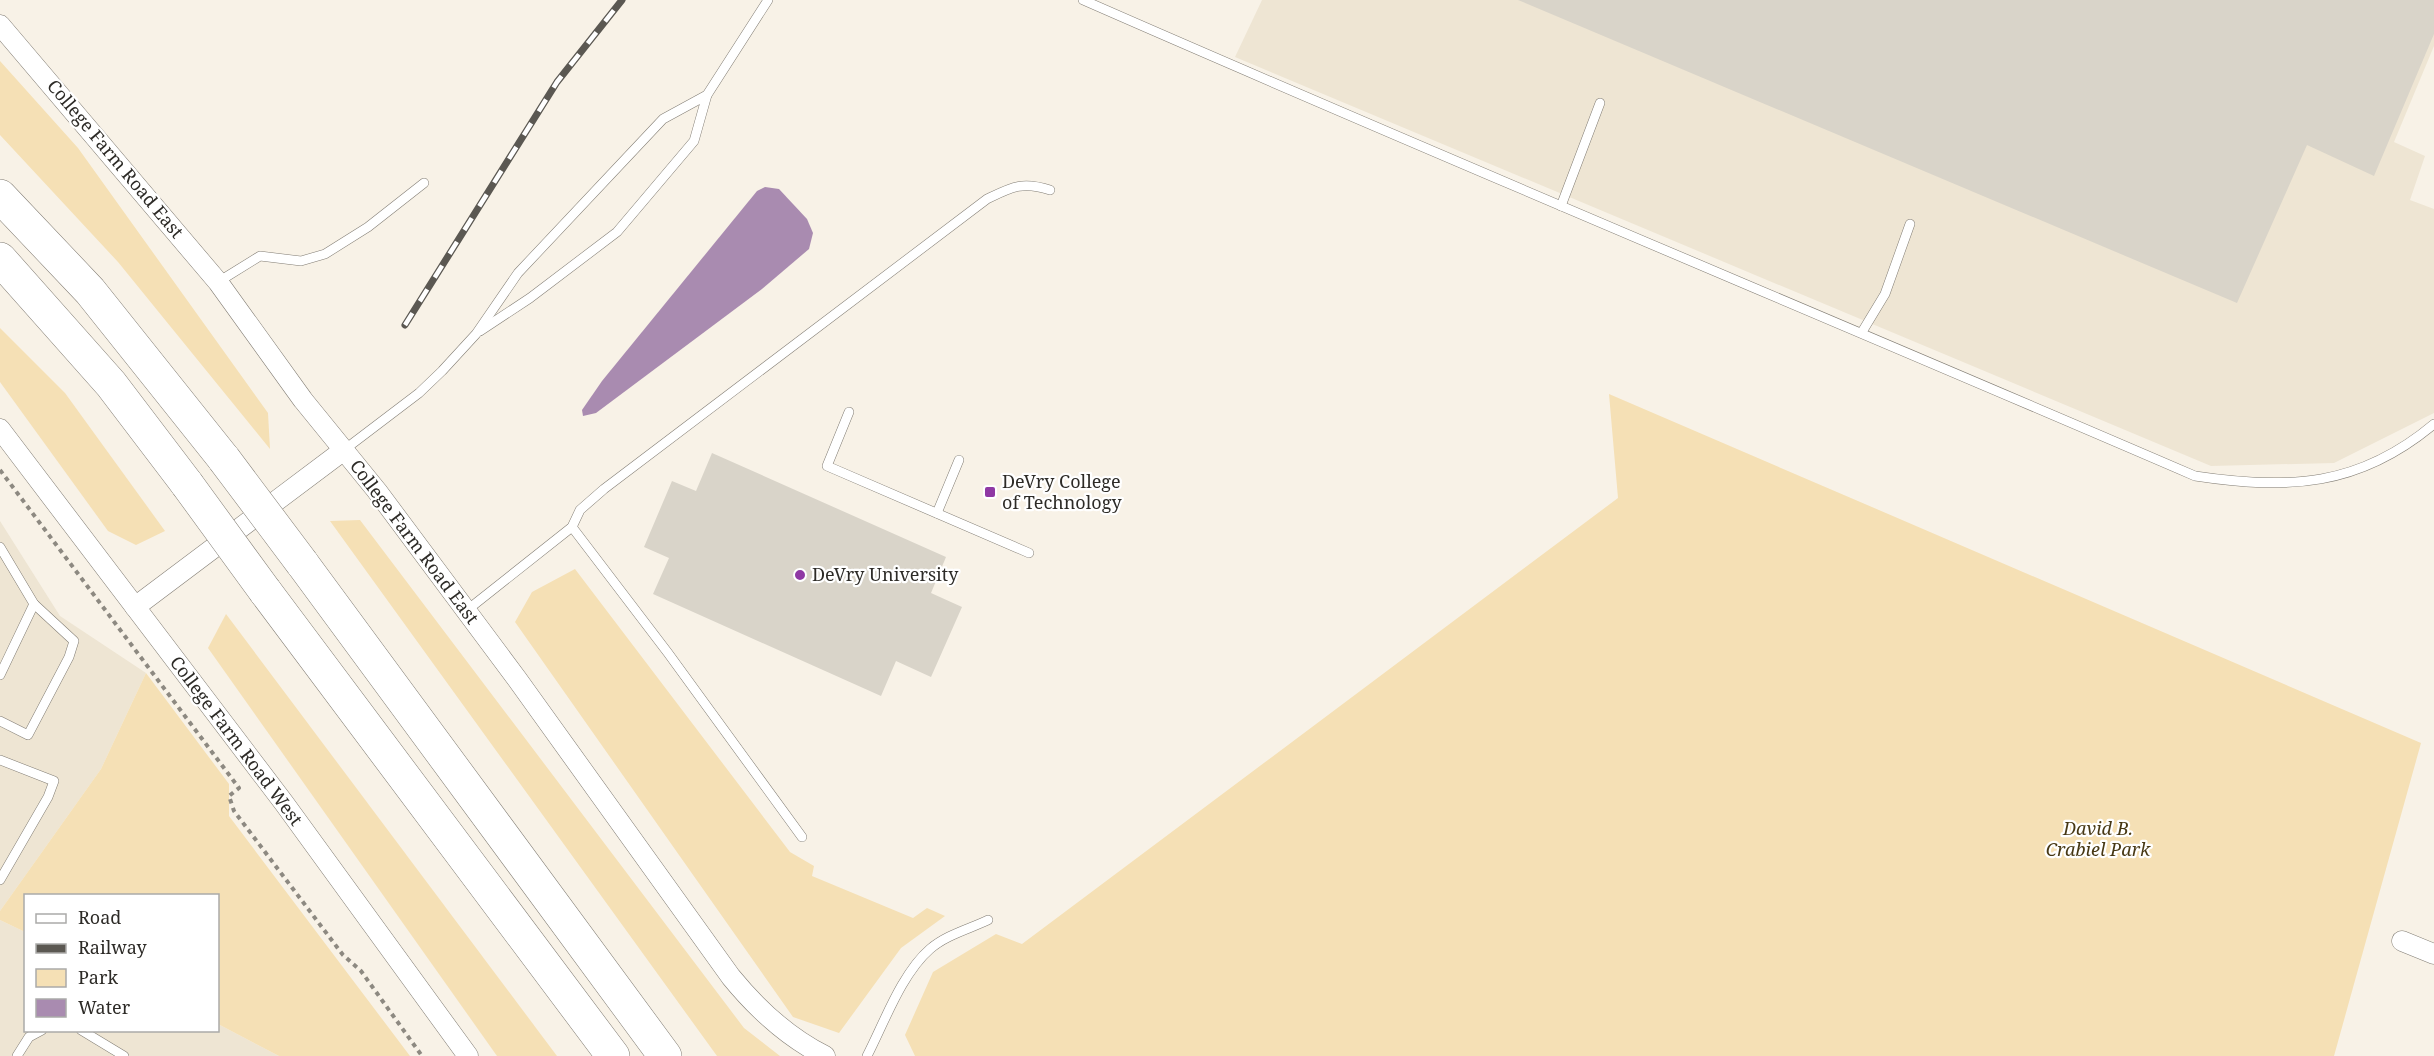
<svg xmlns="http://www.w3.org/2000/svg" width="2434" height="1056" viewBox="0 0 2434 1056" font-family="'Noto Serif',serif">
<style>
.built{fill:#eee5d3}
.green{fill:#f5e0b5}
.water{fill:#a98bb0}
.building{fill:#d9d4c9}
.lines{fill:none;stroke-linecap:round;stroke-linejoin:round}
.lane-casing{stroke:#827d74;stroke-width:10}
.street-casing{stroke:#827d74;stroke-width:21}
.highway-casing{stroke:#827d74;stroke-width:34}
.path{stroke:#8d8981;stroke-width:4;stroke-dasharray:4.5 4.5;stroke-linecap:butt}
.lane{stroke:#fff;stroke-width:9}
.street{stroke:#fff;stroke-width:20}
.highway{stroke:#fff;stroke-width:33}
.rail-casing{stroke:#5b5852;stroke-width:7}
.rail{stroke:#fff;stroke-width:4.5;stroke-dasharray:14;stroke-linecap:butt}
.highway-bridge-casing{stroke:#827d74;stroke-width:34;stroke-linecap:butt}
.highway-bridge{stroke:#fff;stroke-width:33}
.poi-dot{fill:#8f38a4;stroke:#fff;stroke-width:2}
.labels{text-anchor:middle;stroke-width:4.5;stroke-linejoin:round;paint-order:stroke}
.street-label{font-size:18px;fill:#2d2b27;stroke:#fff}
.poi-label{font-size:18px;fill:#2d2b27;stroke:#fff;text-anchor:start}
.park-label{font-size:18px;font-style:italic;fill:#473814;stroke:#fff}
</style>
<rect width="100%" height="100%" fill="#f8f2e7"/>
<!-- built -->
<g class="built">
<polygon points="1262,0 2434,0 2434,46 2394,142 2425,156 2410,200 2434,209 2434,413 2334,463 2211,466 1235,57"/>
<polygon points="0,521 60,616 146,673 101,769 0,911"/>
<polygon points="0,920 25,932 26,1030 218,1030 218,1024 279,1056 0,1056"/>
</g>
<!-- green -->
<g class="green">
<polygon points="0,61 78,148 268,413 270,449 118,262 0,135"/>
<polygon points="0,328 65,393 165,531 136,545 108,531 0,382"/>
<polygon points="1609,394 2421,743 2334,1056 915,1056 905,1035 933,972 996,934 1022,944 1618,498"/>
<polygon points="360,520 744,1028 780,1056 717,1056 330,521"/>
<polygon points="575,569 790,852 814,866 812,876 913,918 927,908 945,916 901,948 839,1033 793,1017 515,622 532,592"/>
<polygon points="226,614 557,1056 497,1056 208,648"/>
<polygon points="146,673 229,784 229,816 410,1056 279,1056 218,1024 218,896 26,896 25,932 0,920 0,911 101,769"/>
</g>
<!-- water -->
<polygon class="water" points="765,187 779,189 807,219 813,233 809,249 762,289 596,413 583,416 582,410 602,381 757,191"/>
<!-- building -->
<g class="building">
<polygon points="1518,0 2434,0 2434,34 2374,176 2307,145 2237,303"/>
<polygon points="712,453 946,557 931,593 962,607 931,677 896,661 881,696 653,594 669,558 644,547 672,481 696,491"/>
</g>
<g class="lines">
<!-- lane casing -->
<g class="lane-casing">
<g id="lane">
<path d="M1083,0C1452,162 1824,316 2195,476C2288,490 2359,487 2434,424"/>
<polyline points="1561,206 1600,103"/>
<polyline points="218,282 260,256 301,261 325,254 368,227 424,183"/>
<polyline points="480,331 530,298 617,232 694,141 707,95 768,0"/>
<polyline points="1862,332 1885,294 1910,224"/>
<polyline points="849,412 827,466 1029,553"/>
<polyline points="344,450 419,393 442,371 476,334 518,273 663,119 707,95"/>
<polyline points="937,513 959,460"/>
<polyline points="572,527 668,653 802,837"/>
<polyline points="0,547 34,604 0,675"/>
<path d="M466,611L572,527L580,510L604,489L987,199C1012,187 1022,181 1050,190"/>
<polyline points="0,721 28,735 69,657 74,641 34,604"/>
<polyline points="0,760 54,781 48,797 0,880"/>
<polyline points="81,1030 124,1056"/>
<polyline points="17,1056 29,1037 42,1030"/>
<path d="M867,1056C884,1023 902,973 930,949C946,935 969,929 988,920"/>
</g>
</g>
<!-- street casing -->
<g class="street-casing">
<g id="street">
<path d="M0,25L218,282L303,400L377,491L517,679L731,977C758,1010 787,1037 825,1056"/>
<polyline points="0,429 284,803 468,1056"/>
<polyline points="135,607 344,450"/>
<polyline points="2402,941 2434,954"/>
</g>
</g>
<!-- highway casing -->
<g class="highway-casing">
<g id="highway">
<polyline points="0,196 90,291 224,459"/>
<polyline points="0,259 111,384 187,484"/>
<polyline points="302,563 665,1056"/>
<polyline points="265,591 613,1056"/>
</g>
</g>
<!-- path -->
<polyline class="path" points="0,470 239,788 229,796 234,811 343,955 361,971 422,1056"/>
<!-- lane -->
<use href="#lane" class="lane"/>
<!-- street -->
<use href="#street" class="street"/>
<!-- highway -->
<use href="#highway" class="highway"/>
<!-- rail casing -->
<g class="rail-casing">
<polyline id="rail" points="405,325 557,82 622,0"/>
</g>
<!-- rail -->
<use href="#rail" class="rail"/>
<!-- highway-bridge casing -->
<g class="highway-bridge-casing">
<g id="highway-bridge">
<polyline points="224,459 302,563"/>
<polyline points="187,484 265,591"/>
</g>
</g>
<!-- highway-bridge -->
<use href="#highway-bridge" class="highway-bridge"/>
</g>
<!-- markers -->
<g class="poi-dot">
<rect x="984" y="486" width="12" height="12" rx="3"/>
<circle cx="800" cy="575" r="6"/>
</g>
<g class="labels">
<!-- street labels -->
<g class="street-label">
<text transform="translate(115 159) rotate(50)" y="6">College Farm Road East</text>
<text transform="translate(414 542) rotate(53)" y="6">College Farm Road East</text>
<text transform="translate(236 741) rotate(53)" y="6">College Farm Road West</text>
</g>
<!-- poi labels -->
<g class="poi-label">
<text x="1002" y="488">DeVry College<tspan x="1002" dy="21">of Technology</tspan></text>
<text x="812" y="581">DeVry University</text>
</g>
<!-- park labels -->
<g class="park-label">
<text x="2098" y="835">David B.<tspan x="2098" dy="21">Crabiel Park</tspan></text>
</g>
</g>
<!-- legend -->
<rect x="24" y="894" width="195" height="138" fill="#ffffff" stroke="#abaaa9" stroke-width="1.5"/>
<rect x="36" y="914" width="30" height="9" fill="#ffffff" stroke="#abaaa9" stroke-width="1.5"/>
<text x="78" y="924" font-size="18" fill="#2d2b27">Road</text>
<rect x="36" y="944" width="30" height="9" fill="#5b5852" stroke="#abaaa9" stroke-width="1.5"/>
<text x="78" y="954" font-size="18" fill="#2d2b27">Railway</text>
<rect x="36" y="969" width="30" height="18" fill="#f5e0b5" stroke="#abaaa9" stroke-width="1.5"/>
<text x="78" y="984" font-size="18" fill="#2d2b27">Park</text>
<rect x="36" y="999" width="30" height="18" fill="#a98bb0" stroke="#abaaa9" stroke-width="1.5"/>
<text x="78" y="1014" font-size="18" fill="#2d2b27">Water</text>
</svg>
